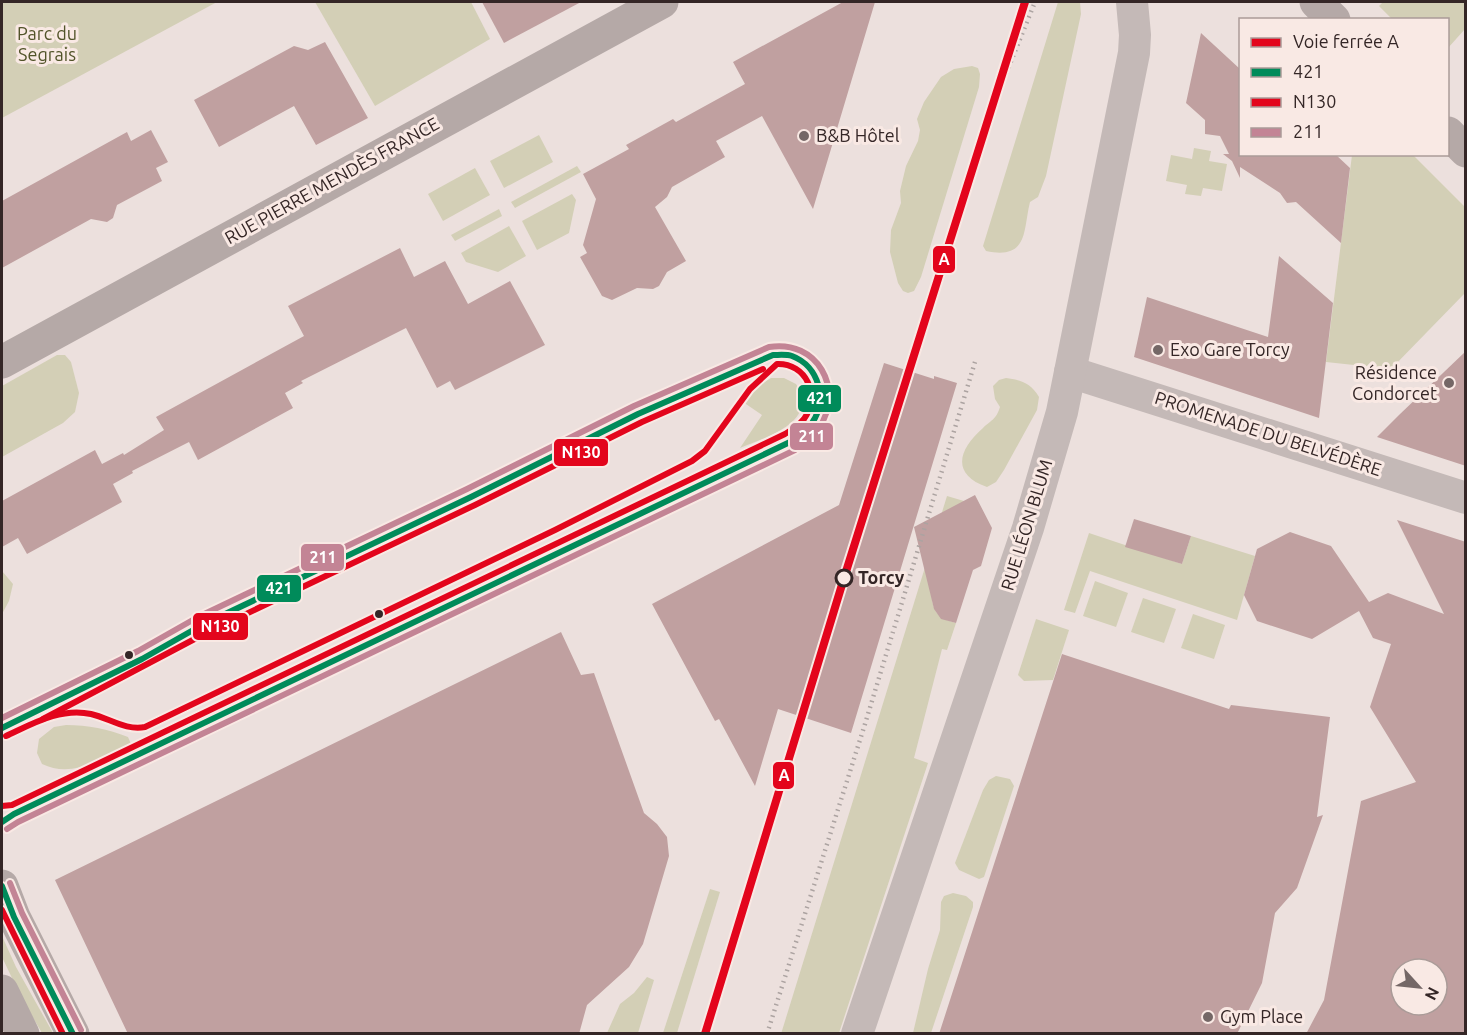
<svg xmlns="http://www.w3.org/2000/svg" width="1467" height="1035" viewBox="0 0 1467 1035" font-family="Ubuntu,sans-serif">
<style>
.green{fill:#d3cfb6}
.building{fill:#c0a0a0;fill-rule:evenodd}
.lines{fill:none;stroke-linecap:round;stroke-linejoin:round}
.street{stroke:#c4b9b7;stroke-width:32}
.secondary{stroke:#b5a9a7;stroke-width:33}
.rail{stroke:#aca3a1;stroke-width:4.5;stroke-dasharray:1.5 4.5;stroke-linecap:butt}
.bus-1-casing{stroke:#f9e9e4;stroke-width:10}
.bus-2-casing{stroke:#f9e9e4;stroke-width:10}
.bus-3-casing{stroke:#f9e9e4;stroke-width:10}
.bus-1{stroke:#008b5a;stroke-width:6}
.bus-2{stroke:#e3051c;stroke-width:6}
.bus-3{stroke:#c38495;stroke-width:6}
.rail-1-casing{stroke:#f9e9e4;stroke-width:12}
.rail-1{stroke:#e3051c;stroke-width:8}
.poi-dot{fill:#746766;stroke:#f9e9e4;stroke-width:2}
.stop-dot{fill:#f9e9e4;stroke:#342626;stroke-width:3}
.bus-dot{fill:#342626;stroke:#f9e9e4;stroke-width:2}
.labels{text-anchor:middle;stroke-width:6;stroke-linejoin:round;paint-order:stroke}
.park-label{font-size:18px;fill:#515329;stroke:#f9e9e4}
.poi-label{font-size:18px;fill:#342626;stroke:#f9e9e4;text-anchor:start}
.street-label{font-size:18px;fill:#342626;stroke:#f9e9e4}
.stop-label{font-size:18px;font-weight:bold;fill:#342626;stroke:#f9e9e4;text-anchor:start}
.line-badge{stroke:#f9e9e4;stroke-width:2}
.badge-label{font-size:16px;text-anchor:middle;font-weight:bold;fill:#fff}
</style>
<rect width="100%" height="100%" fill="#ece0dd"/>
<!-- green -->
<g class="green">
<polygon points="2,2 217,2 2,118"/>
<polygon points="315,2 471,2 490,39 375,106"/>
<path d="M1058,2H1080L1081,14L1046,176L1038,197L1030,202C1023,230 1029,260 986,251L983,246Z"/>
<polygon points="1383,2 1465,2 1465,29 1448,48 1448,20 1392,19 1379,6"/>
<polygon points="972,66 978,68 980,74 979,87 921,277 914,291 908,293 903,291 898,283 890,252 891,230 901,203 900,191 906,166 918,141 920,130 917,119 924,102 941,77 954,69"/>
<polygon points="539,135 553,162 504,188 490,161"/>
<polygon points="1194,148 1211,151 1209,161 1227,164 1222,191 1203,188 1201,196 1185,194 1187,185 1166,181 1171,155 1192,159"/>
<polygon points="1352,155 1413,155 1465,207 1465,293 1391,369 1326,362"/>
<polygon points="577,166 581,172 515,208 511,202"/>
<polygon points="475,168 490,195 443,221 428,194"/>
<polygon points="572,194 576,200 569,233 537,250 522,221"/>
<polygon points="499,209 502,216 455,241 451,235"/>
<polygon points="509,226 526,256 498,272 466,262 461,253"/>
<polygon points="57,355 65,355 71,362 79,393 75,412 63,423 2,457 2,386"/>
<path d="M771,378H784L796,384C820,422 766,437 740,448L762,415L743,402L758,386Z"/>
<path d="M1006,378C1021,380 1031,383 1039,397L1037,410L1004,470L996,482L987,487C951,474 958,450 983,428C991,420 996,420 1000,407L995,399L993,386L999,380Z"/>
<path d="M947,496L964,501L932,600C935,616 942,619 956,623L947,650L942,649L914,758L928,763L839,1033L781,1034Z"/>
<polygon points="1089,533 1182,564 1191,536 1255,556 1237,620 1090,571 1075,613 1064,610"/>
<polygon points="2,571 13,584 9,601 2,614"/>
<polygon points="1095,581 1128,593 1116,627 1083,616"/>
<polygon points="1143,598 1176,609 1164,643 1131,632"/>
<polygon points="1193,614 1225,625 1214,659 1181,648"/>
<polygon points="1036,619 1069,630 1053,680 1024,681 1018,675"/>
<path d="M66,725C88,725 108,729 128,737L131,744C103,758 73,779 42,764L37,753L39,739L54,727Z"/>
<polygon points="996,776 1010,779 1014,786 984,877 979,879 959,870 955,863 983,790 989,780"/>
<polygon points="710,889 720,892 677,1033 663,1033"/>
<polygon points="953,893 966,896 973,902 973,907 931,1033 913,1033 928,969 940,930 941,902 944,896"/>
<polygon points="2,936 16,967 53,1033 42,1033 21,997 2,957"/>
<polygon points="647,977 654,980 638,1033 607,1033 620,1004 634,993"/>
</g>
<!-- building -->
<g class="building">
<polygon points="482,2 581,2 504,43"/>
<polygon points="843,2 875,2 813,209 762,116 716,141 725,157 672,187 667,197 655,207 686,261 667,272 659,286 653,289 637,288 612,300 602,296 580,257 587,253 583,245 596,199 583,174 629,149 626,145 673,119 676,122 745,84 733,62"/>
<polygon points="1201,33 1240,69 1240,154 1335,154 1350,168 1341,243 1296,202 1287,203 1280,193 1240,167 1240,178 1232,161 1223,154 1229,154 1220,136 1205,134 1205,120 1186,103"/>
<polygon points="325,42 368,118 316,145 294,106 219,147 194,100 294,46 308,50"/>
<polygon points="151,130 168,162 156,168 162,181 117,205 113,218 107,222 91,219 2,268 2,201 127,132 131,141"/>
<polygon points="400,248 414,277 445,261 468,304 510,281 545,345 455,390 450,381 437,388 406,328 301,381 303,383 285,393 293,408 198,460 189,442 132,471 133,473 113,484 122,502 27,554 18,538 2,547 2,501 95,450 102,464 123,453 124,455 164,430 156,417 304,336 288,306"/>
<polygon points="1279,256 1333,303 1319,418 1134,357 1147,297 1268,337"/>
<polygon points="1466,351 1466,466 1377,437 1399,415"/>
<polygon points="884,363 934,379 934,376 957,383 851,733 778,709 755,786 719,719 715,721 652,604 839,505"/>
<polygon points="975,495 992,528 981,566 973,570 956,623 941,619 934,609 914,527"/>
<polygon points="1134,519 1191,536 1182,564 1125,547"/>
<path d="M1397,520L1466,542V1034H1306L1324,1000L1361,801L1416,782L1370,707L1391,644L1373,638L1359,611L1312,639L1257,621L1244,595L1257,549L1290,532L1331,546L1369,602L1388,593L1444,614ZM1401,969H1437V1005H1401Z"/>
<polygon points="561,632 581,675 594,673 644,813 657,824 667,837 669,856 643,944 629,967 587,1005 579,1034 128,1034 55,880"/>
<polygon points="1062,654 1229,709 1231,705 1330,717 1317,817 1323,815 1297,888 1275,913 1262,983 1237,1034 939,1034"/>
</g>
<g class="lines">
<!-- street -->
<g class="street">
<polyline points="1070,372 1466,498"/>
<polyline points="857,1034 1028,528 1062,412 1134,53 1135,35 1132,2"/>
</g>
<!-- secondary -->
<g class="secondary">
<polyline points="1316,2 1334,20"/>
<polyline points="1448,133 1466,151"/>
<polyline points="2,362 662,2"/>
<polyline points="2,886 14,917 73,1034"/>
<polyline points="2,991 23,1034"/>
</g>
<!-- rail -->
<g class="rail">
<polyline points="995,101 1035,2"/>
<polyline points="767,1034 865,724 975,362"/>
</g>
<!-- bus-1 casing -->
<g class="bus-1-casing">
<g id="bus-1">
<path d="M2,728L142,659L202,625L471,497L638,414L773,355C779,355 786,354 792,356C819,366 828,400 812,423C806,431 797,437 790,442L14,814L2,822"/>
<polyline points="2,886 14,917 73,1034"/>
</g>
</g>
<!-- bus-2 casing -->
<g class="bus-2-casing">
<g id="bus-2">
<polyline points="43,719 206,633 475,505 642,422 763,369"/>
<path d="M2,806L12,805L785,434C792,430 799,425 804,419C821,395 806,363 777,364L750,389L705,451L692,461L555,530L145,727C126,731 109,718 91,714C61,707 32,724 6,736"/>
<polyline points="2,910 63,1034"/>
</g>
</g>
<!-- bus-3 casing -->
<g class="bus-3-casing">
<g id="bus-3">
<path d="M2,718L138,651L198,617L467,489L634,406L769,347C817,339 845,389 819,428C813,437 803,443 795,450L18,822L7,829"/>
<polyline points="10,883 22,913 81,1030"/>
</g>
</g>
<!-- bus-1 -->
<use href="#bus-1" class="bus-1"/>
<!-- bus-2 -->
<use href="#bus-2" class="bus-2"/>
<!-- bus-3 -->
<use href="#bus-3" class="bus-3"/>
<!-- rail-1 casing -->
<g class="rail-1-casing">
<polyline id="rail-1" points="705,1034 844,578 1025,2"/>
</g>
<!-- rail-1 -->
<use href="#rail-1" class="rail-1"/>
</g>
<!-- markers -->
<g class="poi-dot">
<circle cx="804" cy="136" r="6"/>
<circle cx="1158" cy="350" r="6"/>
<circle cx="1449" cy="383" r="6"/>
<circle cx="1208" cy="1017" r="6"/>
</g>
<circle class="stop-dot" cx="844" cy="578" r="8"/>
<g class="bus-dot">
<circle cx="379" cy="614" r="5"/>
<circle cx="129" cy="655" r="5"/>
</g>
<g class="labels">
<!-- park labels -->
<g class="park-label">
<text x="47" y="40">Parc du<tspan x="47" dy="21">Segrais</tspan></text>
</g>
<!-- poi labels -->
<g class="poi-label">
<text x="816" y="142">B&amp;B Hôtel</text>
<text x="1170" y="356">Exo Gare Torcy</text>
<text x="1437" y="379" text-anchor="end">Résidence<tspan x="1437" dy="21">Condorcet</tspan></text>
<text x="1220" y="1023">Gym Place</text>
</g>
<!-- street labels -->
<g class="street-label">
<text transform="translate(332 181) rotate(-29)" y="6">RUE PIERRE MENDÈS FRANCE</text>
<text transform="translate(1268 434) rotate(18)" y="6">PROMENADE DU BELVÉDÈRE</text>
<text transform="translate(1027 525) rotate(-73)" y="6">RUE LÉON BLUM</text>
</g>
<!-- stop labels -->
<g class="stop-label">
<text x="858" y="584">Torcy</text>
</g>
</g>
<g class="line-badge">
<rect x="932" y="245" width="24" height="29" rx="6" fill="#e3051c"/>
<rect x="797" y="384" width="45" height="29" rx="6" fill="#008b5a"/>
<rect x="789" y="422" width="45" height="29" rx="6" fill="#c38495"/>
<rect x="553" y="438" width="56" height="29" rx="6" fill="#e3051c"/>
<rect x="300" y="543" width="45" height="29" rx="6" fill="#c38495"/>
<rect x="256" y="574" width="46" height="29" rx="6" fill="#008b5a"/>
<rect x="192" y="612" width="57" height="29" rx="6" fill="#e3051c"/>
<rect x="772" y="761" width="23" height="29" rx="6" fill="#e3051c"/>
</g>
<g class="badge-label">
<text x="944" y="265">A</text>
<text x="820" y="404">421</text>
<text x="812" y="442">211</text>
<text x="581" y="458">N130</text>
<text x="323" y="563">211</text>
<text x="279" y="594">421</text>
<text x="220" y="632">N130</text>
<text x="784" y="781">A</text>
</g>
<!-- border -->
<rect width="1467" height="1035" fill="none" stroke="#342626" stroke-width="6"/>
<!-- legend -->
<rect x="1239" y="18" width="210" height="138" fill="#f9e9e4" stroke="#aa9b98" stroke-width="1.5"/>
<rect x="1251" y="38" width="30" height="9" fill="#e3051c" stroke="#aa9b98" stroke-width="1.5"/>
<text x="1293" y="48" font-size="18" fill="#342626">Voie ferrée A</text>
<rect x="1251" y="68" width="30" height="9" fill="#008b5a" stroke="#aa9b98" stroke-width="1.5"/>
<text x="1293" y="78" font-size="18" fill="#342626">421</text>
<rect x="1251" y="98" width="30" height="9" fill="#e3051c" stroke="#aa9b98" stroke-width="1.5"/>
<text x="1293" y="108" font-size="18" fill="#342626">N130</text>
<rect x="1251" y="128" width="30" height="9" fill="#c38495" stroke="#aa9b98" stroke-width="1.5"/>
<text x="1293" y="138" font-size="18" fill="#342626">211</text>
<!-- north arrow -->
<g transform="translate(1419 987) rotate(117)"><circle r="28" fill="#f9e9e4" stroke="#aa9b98" stroke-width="1.5"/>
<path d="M0-4.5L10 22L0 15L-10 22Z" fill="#746766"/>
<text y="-9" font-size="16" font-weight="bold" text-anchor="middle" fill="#342626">N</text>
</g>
</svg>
